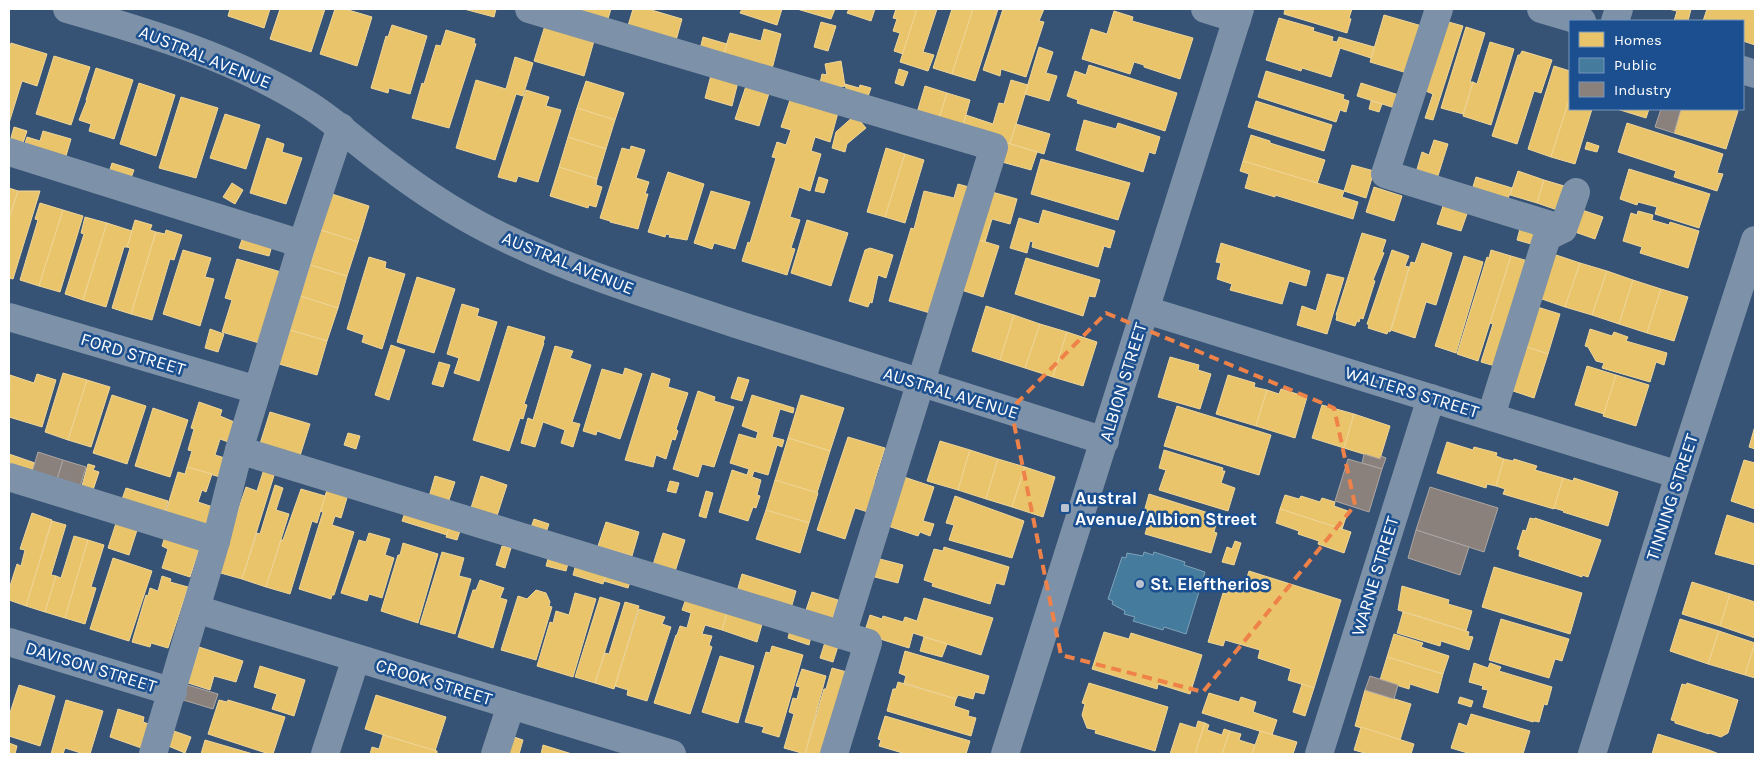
<svg xmlns="http://www.w3.org/2000/svg" width="1764" height="763" viewBox="0 0 1764 763" font-family="Karla,sans-serif">
<style>
.homes{fill:#e9c46a;stroke:#f0d697}
.public{fill:#457b9d;stroke:#7da3ba}
.industry{fill:#8a817c;stroke:#ada7a3}
.lines{fill:none;stroke-linecap:round;stroke-linejoin:round}
.minor{stroke:#7d92a8;stroke-width:28}
.marked{fill:none;stroke:#ee8249;stroke-width:4;stroke-dasharray:10 6;stroke-linejoin:round}
.poi-dot{fill:#b9c2ce;stroke:#1b4f8f;stroke-width:2}
.labels{text-anchor:middle;stroke-width:5;stroke-linejoin:round;paint-order:stroke}
.street-label{font-size:18px;fill:#fff;stroke:#1b4f8f}
.poi-label{font-size:18px;font-weight:bold;fill:#fff;stroke:#1b4f8f;text-anchor:start}
</style>
<rect width="100%" height="100%" fill="#365274"/>
<!-- homes -->
<g class="homes">
<polygon points="230,9 270,9 264,28 228,16"/>
<polygon points="280,9 325,9 311,52 270,39"/>
<polygon points="335,9 345,9 372,17 357,66 320,54"/>
<polygon points="464,9 496,9 494,17"/>
<polygon points="582,9 611,9 606,25 580,16"/>
<polygon points="633,9 648,9 682,19 675,44 627,29"/>
<polygon points="742,9 782,9 777,25 740,13"/>
<polygon points="797,9 835,9 831,19"/>
<polygon points="849,9 875,9 871,21 847,13"/>
<polygon points="896,9 917,9 903,54 894,51 900,33 893,31 897,19 893,18"/>
<polygon points="917,9 937,9 923,52 934,55 928,71 900,62"/>
<polygon points="952,9 973,9 952,74 933,68"/>
<polygon points="973,9 998,9 975,81 952,74"/>
<polygon points="1003,9 1044,9 1039,21 1044,22 1026,77 1001,69 1000,76 983,70"/>
<polygon points="1285,9 1352,9 1349,18 1351,19 1347,33 1284,14"/>
<polygon points="1668,9 1691,9 1688,21 1674,21 1677,11"/>
<polygon points="1707,9 1755,9 1755,45 1743,41 1743,21 1703,21"/>
<polygon points="1114,11 1133,17 1132,21 1193,38 1180,79 1144,67 1144,65 1134,62 1130,74 1082,59 1091,29 1107,34"/>
<polygon points="1384,15 1422,26 1407,73 1370,62"/>
<polygon points="1279,18 1314,28 1313,31 1333,37 1332,41 1337,42 1339,37 1374,47 1371,58 1340,48 1331,77 1302,68 1301,71 1266,60"/>
<polygon points="547,19 596,34 584,76 534,61"/>
<polygon points="1445,21 1463,26 1433,120 1425,118 1433,94 1423,90"/>
<polygon points="821,22 836,26 828,51 814,47"/>
<polygon points="392,25 427,36 410,94 389,88 388,93 371,88 386,36 388,37"/>
<polygon points="1466,27 1485,33 1470,82 1473,82 1463,114 1441,108"/>
<polygon points="764,29 781,34 771,73 722,59 730,33 761,41"/>
<polygon points="446,30 475,39 474,43 476,44 449,128 412,118 422,83 424,84 436,45 441,46"/>
<polygon points="703,37 727,44 722,59 699,53"/>
<polygon points="1490,42 1514,49 1491,125 1463,116 1473,82 1477,84"/>
<polygon points="11,43 47,54 37,86 22,81 9,123 9,51"/>
<polygon points="1039,47 1053,52 1046,73 1057,76 1049,101 1025,94"/>
<polygon points="1522,51 1552,60 1541,93 1534,91 1517,144 1492,136 1518,55 1520,55"/>
<polygon points="54,56 90,67 71,125 36,114"/>
<polygon points="515,57 533,63 523,96 516,94 495,160 456,148 476,80 506,89"/>
<polygon points="841,61 845,86 831,89 819,88 822,74 827,75 825,64"/>
<polygon points="1089,65 1177,93 1165,131 1077,103 1078,100 1067,96 1075,71 1086,75"/>
<polygon points="1554,66 1570,71 1570,97 1551,157 1528,149"/>
<polygon points="96,68 133,80 114,139 89,131 91,124 79,120 87,100 86,100"/>
<polygon points="899,69 908,72 903,86 895,83"/>
<polygon points="1266,71 1344,95 1343,99 1349,101 1346,112 1340,110 1336,122 1258,97"/>
<polygon points="711,75 738,82 732,106 705,98"/>
<polygon points="1011,80 1028,85 1010,144 962,129 966,115 993,124 999,103 1004,104"/>
<polygon points="586,81 624,93 615,120 577,108"/>
<polygon points="139,83 175,95 156,156 120,144"/>
<polygon points="747,83 770,90 759,126 735,119"/>
<polygon points="1361,83 1402,96 1398,109 1357,96"/>
<polygon points="845,84 859,88 860,85 871,88 866,102 848,97"/>
<polygon points="925,86 947,93 938,122 916,116"/>
<polygon points="526,90 549,97 546,106 561,110 538,182 518,176 516,182 498,177"/>
<polygon points="947,93 970,100 962,129 938,122"/>
<polygon points="792,94 839,109 830,142 815,137 811,151 821,154 810,191 799,187 790,217 800,220 791,248 795,249 787,275 742,261 748,242 750,243 776,158 772,157 777,142 786,145 791,130 781,127"/>
<polygon points="181,97 218,108 196,178 159,168"/>
<polygon points="1570,97 1570,109 1592,109 1575,164 1551,157"/>
<polygon points="1256,101 1332,125 1324,151 1248,127"/>
<polygon points="1371,101 1382,104 1379,112 1369,109"/>
<polygon points="577,108 615,120 606,149 568,137"/>
<polygon points="1617,109 1649,109 1646,118"/>
<polygon points="1681,109 1731,109 1738,111 1726,149 1674,133"/>
<polygon points="225,114 260,125 246,169 210,158"/>
<polygon points="855,115 866,128 847,144 845,152 832,148 836,132"/>
<polygon points="1084,120 1116,129 1118,123 1160,137 1155,154 1149,152 1143,172 1076,150"/>
<polygon points="1627,123 1723,154 1717,173 1723,174 1717,191 1674,177 1676,171 1618,152"/>
<polygon points="1016,124 1050,134 1044,154 1010,144"/>
<polygon points="14,127 27,131 21,149 9,145"/>
<polygon points="43,131 71,139 63,166 22,153 27,137 40,141"/>
<polygon points="1251,135 1270,141 1270,143 1325,160 1317,184 1243,161"/>
<polygon points="568,137 606,149 597,179 559,167"/>
<polygon points="267,138 284,144 282,152 302,158 286,204 250,193"/>
<polygon points="1434,140 1448,144 1436,182 1415,176 1422,152 1429,155"/>
<polygon points="1587,142 1599,146 1597,152 1585,149"/>
<polygon points="1007,143 1037,152 1031,170 1002,162"/>
<polygon points="631,146 645,150 636,178 649,182 645,194 648,194 638,229 610,222 610,221 600,218 622,148 630,150"/>
<polygon points="886,148 905,154 885,217 867,212"/>
<polygon points="905,154 924,160 905,223 885,217"/>
<polygon points="1041,159 1130,183 1118,220 1031,194"/>
<polygon points="1243,161 1344,191 1342,197 1358,202 1353,219 1275,195 1275,197 1245,188 1249,174 1240,171"/>
<polygon points="112,163 134,170 128,186 107,179"/>
<polygon points="1352,165 1374,171 1366,198 1344,191"/>
<polygon points="559,167 597,179 596,185 602,187 596,207 589,205 588,208 550,196"/>
<polygon points="1629,169 1710,194 1699,228 1655,214 1657,207 1638,202 1637,205 1620,199"/>
<polygon points="1518,171 1544,180 1537,203 1510,195"/>
<polygon points="668,172 704,184 687,240 669,237 670,235 666,234 665,237 648,232"/>
<polygon points="819,177 828,180 824,193 815,191"/>
<polygon points="1476,177 1512,188 1506,204 1471,193"/>
<polygon points="1544,180 1571,188 1563,212 1537,203"/>
<polygon points="232,183 243,190 235,204 223,197"/>
<polygon points="958,184 976,189 930,313 889,301 911,228 914,229 924,191 954,198"/>
<polygon points="1374,187 1402,196 1394,221 1366,212"/>
<polygon points="9,188 18,191 9,219"/>
<polygon points="18,191 40,191 13,279 9,278 9,219"/>
<polygon points="711,191 750,202 735,249 714,243 712,249 694,243"/>
<polygon points="992,192 1017,199 1010,224 992,219 985,242 973,238"/>
<polygon points="332,194 369,206 358,242 321,230"/>
<polygon points="1445,200 1469,208 1461,231 1437,224"/>
<polygon points="40,203 63,210 39,286 20,280 38,220 35,219"/>
<polygon points="1579,209 1603,217 1595,239 1572,231"/>
<polygon points="63,210 83,216 60,292 39,286"/>
<polygon points="1043,210 1115,231 1110,248 1104,246 1098,267 1032,247 1033,242 1030,241 1027,253 1010,248 1019,218 1039,224"/>
<polygon points="1638,211 1653,215 1652,220 1669,225 1670,222 1699,231 1688,268 1640,253 1642,247 1623,241 1631,213 1637,215"/>
<polygon points="85,217 107,223 83,300 65,294 84,234 81,233"/>
<polygon points="135,220 152,225 150,230 156,232 131,314 112,308 130,248 127,247"/>
<polygon points="807,220 848,233 831,286 791,273"/>
<polygon points="107,223 132,231 127,247 124,247 106,307 83,300"/>
<polygon points="1521,225 1542,231 1538,246 1517,240"/>
<polygon points="166,230 182,235 174,260 170,259 152,320 131,314 156,232 165,234"/>
<polygon points="321,230 358,242 347,276 310,265"/>
<polygon points="245,231 274,239 269,256 239,248"/>
<polygon points="1362,233 1386,240 1382,252 1384,253 1373,280 1375,281 1363,319 1360,318 1359,322 1357,321 1355,326 1336,320 1337,315 1336,315"/>
<polygon points="973,238 999,246 983,297 958,289"/>
<polygon points="1221,243 1310,271 1306,286 1289,281 1282,304 1230,290 1232,284 1217,279 1221,263 1216,262"/>
<polygon points="1422,243 1452,253 1436,305 1426,302 1415,338 1391,330 1411,262 1415,263"/>
<polygon points="870,248 893,255 886,278 878,275 872,303 870,302 868,307 849,301 865,250"/>
<polygon points="183,250 211,258 205,277 214,279 200,326 163,314"/>
<polygon points="1392,250 1409,256 1405,266 1409,267 1390,332 1388,331 1387,334 1368,328 1369,325 1367,324"/>
<polygon points="1491,250 1511,256 1478,361 1457,354 1487,257 1489,258"/>
<polygon points="1553,254 1580,263 1565,307 1539,298"/>
<polygon points="1464,256 1483,262 1456,353 1435,346"/>
<polygon points="1511,256 1535,263 1502,368 1481,362 1493,324 1490,323"/>
<polygon points="369,257 386,262 385,268 405,274 382,349 362,342 364,335 347,329"/>
<polygon points="1026,258 1100,280 1095,297 1089,296 1083,316 1015,294"/>
<polygon points="237,259 281,272 259,343 222,332 232,300 225,298"/>
<polygon points="1580,263 1607,271 1592,315 1565,307"/>
<polygon points="310,265 347,276 338,308 300,296"/>
<polygon points="1607,271 1633,280 1619,324 1592,315"/>
<polygon points="1327,274 1344,278 1327,334 1297,325 1302,306 1316,311"/>
<polygon points="417,277 455,289 434,353 397,342"/>
<polygon points="1633,280 1661,289 1647,333 1619,324"/>
<polygon points="1661,289 1688,297 1674,341 1647,333"/>
<polygon points="300,296 338,308 327,341 290,330"/>
<polygon points="462,304 479,309 477,316 497,322 479,381 454,373 459,358 447,354"/>
<polygon points="986,306 1014,315 1000,360 972,351"/>
<polygon points="1534,306 1560,314 1548,354 1521,345"/>
<polygon points="1014,315 1040,324 1025,368 1000,360"/>
<polygon points="1040,324 1067,332 1053,377 1025,368"/>
<polygon points="508,326 545,337 543,343 544,343 524,404 527,405 523,419 520,418 509,451 473,440"/>
<polygon points="210,329 224,334 218,352 205,348"/>
<polygon points="1590,329 1612,336 1614,332 1628,337 1626,341 1667,353 1664,365 1656,362 1650,382 1602,368 1604,363 1596,361 1588,347 1585,346"/>
<polygon points="290,330 327,341 317,375 279,364"/>
<polygon points="1067,332 1097,342 1083,386 1053,377"/>
<polygon points="391,345 405,350 389,400 375,395"/>
<polygon points="1521,345 1548,354 1534,398 1507,389"/>
<polygon points="555,346 573,351 570,358 591,365 572,422 580,424 573,447 561,443 565,430 543,422 535,447 521,443 528,418 533,420"/>
<polygon points="1170,357 1199,365 1198,370 1211,374 1200,409 1158,397"/>
<polygon points="439,362 450,365 443,387 432,384"/>
<polygon points="1587,366 1616,375 1604,414 1575,405"/>
<polygon points="625,368 642,374 620,439 597,431 596,435 583,431 602,369 623,375"/>
<polygon points="63,373 87,380 68,440 45,432"/>
<polygon points="652,373 670,379 668,387 688,393 676,429 678,431 675,440 672,439 666,459 656,455 653,467 625,460"/>
<polygon points="37,374 56,380 42,427 9,417 10,375 34,383"/>
<polygon points="1228,375 1255,383 1254,387 1267,390 1256,426 1216,414"/>
<polygon points="1616,375 1649,385 1636,426 1603,416"/>
<polygon points="738,377 749,380 742,401 731,398"/>
<polygon points="87,380 110,387 91,447 68,440"/>
<polygon points="1281,389 1307,397 1295,438 1256,426 1267,390 1279,394"/>
<polygon points="698,391 715,397 714,401 734,407 714,467 702,464 698,477 673,469"/>
<polygon points="112,395 146,406 127,464 93,453"/>
<polygon points="752,395 794,408 793,413 780,409 772,437 784,440 782,447 777,445 768,475 754,471 752,477 761,480 757,495 760,496 756,508 753,507 748,521 719,512 732,470 747,475 749,469 730,463 739,434 756,439 758,432 742,426"/>
<polygon points="801,395 844,408 830,451 788,438"/>
<polygon points="199,402 222,410 220,416 239,424 231,443 220,439 215,455 225,458 223,478 187,467 192,451 188,450 194,429 191,428"/>
<polygon points="1322,405 1354,414 1344,448 1312,438"/>
<polygon points="1177,406 1271,435 1259,475 1164,446"/>
<polygon points="153,408 188,420 170,477 135,466"/>
<polygon points="270,412 310,424 299,459 259,447"/>
<polygon points="1354,414 1390,426 1380,459 1344,448"/>
<polygon points="1755,426 1755,449 1749,447"/>
<polygon points="348,433 360,436 356,449 344,445"/>
<polygon points="848,437 885,448 874,483 877,484 868,512 855,508 845,539 817,530"/>
<polygon points="788,438 830,451 817,493 775,480"/>
<polygon points="940,441 970,450 958,490 927,481"/>
<polygon points="1447,442 1473,450 1474,447 1497,453 1496,456 1504,459 1496,486 1487,484 1486,488 1437,473"/>
<polygon points="970,450 998,459 986,499 958,490"/>
<polygon points="1164,450 1223,468 1222,471 1225,471 1221,483 1235,488 1228,511 1159,490 1166,470 1159,468"/>
<polygon points="9,454 35,463 31,476 9,472"/>
<polygon points="998,459 1025,467 1012,507 986,499"/>
<polygon points="1504,459 1513,461 1514,459 1537,466 1535,470 1563,478 1554,509 1503,494 1505,489 1496,486"/>
<polygon points="1744,460 1755,463 1755,509 1731,501"/>
<polygon points="88,464 95,466 93,470 99,472 91,496 80,493"/>
<polygon points="265,466 276,469 242,579 217,572 246,487 257,491"/>
<polygon points="187,467 212,474 206,492 202,490 198,502 213,507 206,531 166,511 178,472 185,474"/>
<polygon points="1025,467 1055,477 1043,517 1012,507"/>
<polygon points="898,475 934,487 923,521 934,524 930,536 920,532 918,536 882,524"/>
<polygon points="435,476 455,482 447,506 428,500"/>
<polygon points="481,476 507,485 496,519 470,511"/>
<polygon points="1563,478 1573,481 1574,478 1618,492 1608,526 1563,512 1564,511 1554,508"/>
<polygon points="775,480 818,493 809,523 766,510"/>
<polygon points="670,481 679,483 676,493 667,491"/>
<polygon points="329,484 349,491 341,518 335,516 332,525 354,532 334,595 332,595 331,599 299,589 323,512 320,511"/>
<polygon points="275,485 283,488 276,510 289,514 266,587 242,579 257,533 260,534"/>
<polygon points="126,488 168,501 163,518 120,505"/>
<polygon points="301,489 325,496 317,523 312,521 290,594 266,587 281,540 283,540"/>
<polygon points="706,491 713,493 706,518 699,516"/>
<polygon points="1149,494 1218,516 1214,532 1217,533 1211,553 1145,534 1151,514 1144,512"/>
<polygon points="1285,495 1299,499 1301,496 1320,502 1322,498 1335,502 1334,506 1348,511 1342,529 1280,509"/>
<polygon points="955,496 1024,521 1012,558 949,540 954,525 946,523"/>
<polygon points="407,507 451,521 447,535 402,521"/>
<polygon points="1280,509 1351,532 1344,553 1318,544 1319,541 1298,534 1299,531 1276,523"/>
<polygon points="766,510 809,523 800,553 756,539"/>
<polygon points="32,513 52,520 26,606 9,600 9,589 17,564 21,566 25,550 20,549"/>
<polygon points="1727,515 1755,524 1755,565 1715,554"/>
<polygon points="1530,518 1534,519 1535,518 1601,540 1588,577 1582,575 1582,577 1519,556 1520,550 1517,549 1523,530 1526,531"/>
<polygon points="534,519 549,524 544,538 529,533"/>
<polygon points="117,520 138,527 129,555 108,548"/>
<polygon points="52,521 66,525 51,575 56,576 45,612 26,606"/>
<polygon points="451,522 462,525 457,540 446,537"/>
<polygon points="606,522 639,532 632,556 598,546"/>
<polygon points="167,530 202,541 190,577 162,568 168,549 162,546"/>
<polygon points="369,533 390,539 385,555 394,558 382,598 369,594 367,601 341,593 359,540 366,542"/>
<polygon points="663,533 685,540 673,578 651,571"/>
<polygon points="74,536 88,540 65,618 45,612 56,576 61,578"/>
<polygon points="88,540 104,545 91,587 96,588 85,624 65,618"/>
<polygon points="1235,541 1241,543 1234,565 1222,562 1227,547 1232,549"/>
<polygon points="403,543 438,554 418,623 381,611 398,555 400,555"/>
<polygon points="502,546 511,548 505,568 496,565"/>
<polygon points="944,547 1009,567 1004,585 996,583 990,604 932,586 933,583 924,580 934,549 943,551"/>
<polygon points="550,551 570,556 566,571 546,566"/>
<polygon points="442,552 464,558 459,576 471,579 455,634 420,624"/>
<polygon points="113,558 152,571 129,641 90,629"/>
<polygon points="876,558 903,565 898,583 871,576"/>
<polygon points="577,560 607,569 603,584 573,575"/>
<polygon points="1494,567 1582,593 1570,634 1482,607"/>
<polygon points="607,569 632,576 628,588 604,581"/>
<polygon points="1249,571 1341,600 1314,688 1288,680 1291,669 1258,658 1260,650 1225,640 1223,646 1208,642 1223,593 1227,594 1228,589 1239,593 1240,589 1243,590"/>
<polygon points="742,574 796,591 790,612 736,595"/>
<polygon points="162,576 171,579 170,582 188,587 168,648 151,643 150,647 132,642 146,595 148,596 150,588 158,591"/>
<polygon points="480,580 504,588 500,598 507,600 493,648 458,637 473,590 476,590"/>
<polygon points="1692,582 1730,594 1720,626 1682,614"/>
<polygon points="1402,586 1449,600 1448,604 1472,611 1466,631 1398,610"/>
<polygon points="536,590 546,593 550,602 549,606 552,607 536,660 501,650 518,596 527,599"/>
<polygon points="812,592 838,600 831,625 804,616"/>
<polygon points="575,593 596,599 573,677 537,666 550,622 553,623 556,611 569,615"/>
<polygon points="688,593 729,606 722,630 705,625 702,634 712,636 709,645 712,647 690,714 654,703 676,635 677,635 680,626 687,628 691,613 682,610"/>
<polygon points="1730,594 1755,602 1755,638 1720,626"/>
<polygon points="600,597 620,603 595,683 575,677"/>
<polygon points="924,598 993,618 981,655 913,633 909,648 864,634 870,615 882,619 883,616 903,622 905,617 917,621"/>
<polygon points="625,602 639,606 614,689 595,683 605,653 609,654"/>
<polygon points="729,606 764,617 757,642 722,630"/>
<polygon points="639,609 665,617 662,624 671,627 647,701 627,695 628,690 615,686"/>
<polygon points="1403,612 1469,632 1468,636 1473,637 1469,650 1441,641 1440,646 1397,633"/>
<polygon points="1501,619 1569,639 1562,661 1555,659 1549,678 1489,660"/>
<polygon points="1680,619 1719,631 1708,664 1670,651"/>
<polygon points="791,626 812,632 809,645 788,638"/>
<polygon points="1719,631 1755,643 1745,675 1708,664"/>
<polygon points="1104,632 1129,639 1131,633 1202,655 1190,694 1158,684 1157,689 1092,669"/>
<polygon points="1394,634 1423,643 1421,647 1449,656 1443,674 1387,657"/>
<polygon points="827,636 840,640 833,662 820,658"/>
<polygon points="924,637 947,644 942,657 920,651"/>
<polygon points="1755,643 1755,678 1745,675"/>
<polygon points="772,646 803,655 779,737 762,732 764,727 745,722 766,652 770,653"/>
<polygon points="199,647 243,661 236,682 214,676 210,690 188,683"/>
<polygon points="905,651 989,676 984,694 975,692 973,699 958,695 956,699 904,683 906,676 899,673"/>
<polygon points="720,656 754,666 738,723 702,712"/>
<polygon points="1387,657 1443,674 1438,693 1410,684 1409,689 1380,680"/>
<polygon points="1474,663 1488,668 1490,663 1501,667 1499,671 1552,687 1547,705 1544,704 1539,722 1534,721 1533,722 1483,707 1488,690 1482,689 1483,686 1469,682"/>
<polygon points="260,666 305,680 294,716 272,709 277,694 254,687"/>
<polygon points="832,668 847,672 828,754 805,754 824,689 826,689"/>
<polygon points="802,669 826,676 805,754 784,748 794,714 789,712 793,698 797,699 800,687 796,686"/>
<polygon points="898,682 956,699 954,706 969,711 968,716 976,718 971,736 887,711 893,689 896,689"/>
<polygon points="1089,683 1168,707 1155,751 1095,733 1096,730 1087,728 1082,715 1085,704 1082,703"/>
<polygon points="1687,683 1738,700 1728,733 1721,737 1709,733 1709,734 1675,723 1675,721 1671,720 1682,684 1686,685"/>
<polygon points="1302,684 1314,688 1305,716 1293,712"/>
<polygon points="19,685 55,696 40,746 9,736 9,716"/>
<polygon points="1365,690 1411,704 1400,740 1355,726"/>
<polygon points="1209,693 1239,702 1241,697 1256,702 1253,712 1277,720 1272,735 1202,713"/>
<polygon points="376,695 446,717 435,751 365,729"/>
<polygon points="1460,697 1473,701 1471,707 1458,703"/>
<polygon points="66,700 103,711 90,754 84,754 65,748 63,754 51,754"/>
<polygon points="219,700 227,702 228,700 285,717 273,754 269,754 208,734"/>
<polygon points="118,709 144,717 143,722 154,726 147,750 110,737"/>
<polygon points="1471,714 1530,731 1523,754 1471,754 1451,748 1459,723 1467,726"/>
<polygon points="885,716 970,741 966,754 906,754 879,746 881,740 878,739"/>
<polygon points="1198,721 1205,723 1195,754 1170,754 1180,723 1196,728"/>
<polygon points="1205,723 1209,725 1207,730 1222,735 1224,729 1230,731 1222,754 1195,754"/>
<polygon points="1361,727 1414,744 1411,754 1368,754 1354,750"/>
<polygon points="171,730 191,737 185,753 166,745"/>
<polygon points="1230,731 1241,734 1239,740 1255,745 1252,754 1222,754"/>
<polygon points="1260,731 1297,742 1293,754 1252,754"/>
<polygon points="1658,734 1709,750 1719,754 1652,754"/>
<polygon points="383,735 437,751 437,754 370,754 372,747 379,749"/>
<polygon points="508,735 523,740 519,754 502,754"/>
<polygon points="205,740 253,754 201,754"/>
<polygon points="9,743 17,746 15,754 9,754"/>
<polygon points="543,745 572,754 541,754"/>
</g>
<!-- public -->
<polygon class="public" points="1144,552 1153,555 1154,552 1185,562 1184,565 1205,572 1186,634 1164,627 1163,630 1133,621 1135,617 1124,614 1125,611 1112,604 1113,601 1108,599 1122,557 1126,558 1127,553 1143,556"/>
<!-- industry -->
<g class="industry">
<polygon points="1661,109 1681,109 1674,133 1655,127"/>
<polygon points="38,452 63,460 56,483 31,476"/>
<polygon points="1364,454 1380,459 1381,456 1386,458 1382,469 1362,463"/>
<polygon points="1348,459 1382,469 1369,512 1335,501"/>
<polygon points="63,460 86,467 79,490 56,483"/>
<polygon points="1430,487 1498,508 1484,552 1416,530"/>
<polygon points="1416,530 1469,547 1460,575 1408,558"/>
<polygon points="1370,676 1398,685 1394,699 1365,690"/>
<polygon points="184,684 218,694 213,709 180,699"/>
</g>
<g class="lines">
<!-- minor -->
<g class="minor">
<path d="M67,9C151,33 235,58 309,105C337,123 360,145 386,164C424,193 464,219 507,239C581,275 659,298 736,324C859,364 982,401 1105,441"/>
<polyline points="529,9 994,147 842,635"/>
<polyline points="1205,9 1237,19"/>
<polyline points="1439,9 1385,174 1563,229 1547,237 1491,416"/>
<polyline points="1541,9 1582,21"/>
<polyline points="1615,21 1619,9"/>
<polyline points="1743,70 1755,74"/>
<polyline points="9,152 302,244"/>
<polyline points="1563,229 1576,192"/>
<polyline points="1146,310 1679,475"/>
<polyline points="9,317 257,390"/>
<polyline points="239,450 868,643 834,754"/>
<polyline points="9,477 216,541"/>
<polyline points="196,609 672,754"/>
<polyline points="9,642 173,692"/>
<polyline points="153,754 216,541 239,450 302,244 341,127"/>
<polyline points="325,754 356,658"/>
<polyline points="495,754 511,705"/>
<polyline points="1005,754 1240,9"/>
<polyline points="1319,754 1431,398"/>
<polyline points="1592,754 1679,475 1755,240"/>
</g>
</g>
<!-- marked area -->
<path class="marked" d="M1106,313L1334,408L1355,505L1203,692L1061,655L1011,409Z"/>
<!-- markers -->
<g class="poi-dot">
<rect x="1060" y="503" width="10" height="10" rx="2.5"/>
<circle cx="1140" cy="584" r="5"/>
</g>
<g class="labels">
<!-- street labels -->
<g class="street-label">
<text transform="translate(205 57) rotate(22)" y="6">AUSTRAL AVENUE</text>
<text transform="translate(568 263) rotate(22)" y="6">AUSTRAL AVENUE</text>
<text transform="translate(133 354) rotate(17)" y="6">FORD STREET</text>
<text transform="translate(1123 382) rotate(-73)" y="6">ALBION STREET</text>
<text transform="translate(1412 392) rotate(17)" y="6">WALTERS STREET</text>
<text transform="translate(951 393) rotate(17)" y="6">AUSTRAL AVENUE</text>
<text transform="translate(1672 497) rotate(-72)" y="6">TINNING STREET</text>
<text transform="translate(1375 576) rotate(-73)" y="6">WARNE STREET</text>
<text transform="translate(91 667) rotate(17)" y="6">DAVISON STREET</text>
<text transform="translate(434 682) rotate(17)" y="6">CROOK STREET</text>
</g>
<!-- poi labels -->
<g class="poi-label">
<text x="1075" y="504">Austral<tspan x="1075" dy="21">Avenue/Albion Street</tspan></text>
<text x="1150" y="590">St. Eleftherios</text>
</g>
</g>
<!-- border -->
<rect width="1764" height="763" fill="none" stroke="#ffffff" stroke-width="20"/>
<!-- legend -->
<rect x="1569" y="20" width="175" height="90" fill="#1b4f8f" stroke="#7695bc"/>
<rect x="1579" y="32" width="25" height="15" fill="#e9c46a" stroke="#7695bc"/>
<text x="1614" y="45" font-size="15" fill="#ffffff">Homes</text>
<rect x="1579" y="58" width="25" height="15" fill="#457b9d" stroke="#7695bc"/>
<text x="1614" y="70" font-size="15" fill="#ffffff">Public</text>
<rect x="1579" y="82" width="25" height="15" fill="#8a817c" stroke="#7695bc"/>
<text x="1614" y="95" font-size="15" fill="#ffffff">Industry</text>
</svg>
